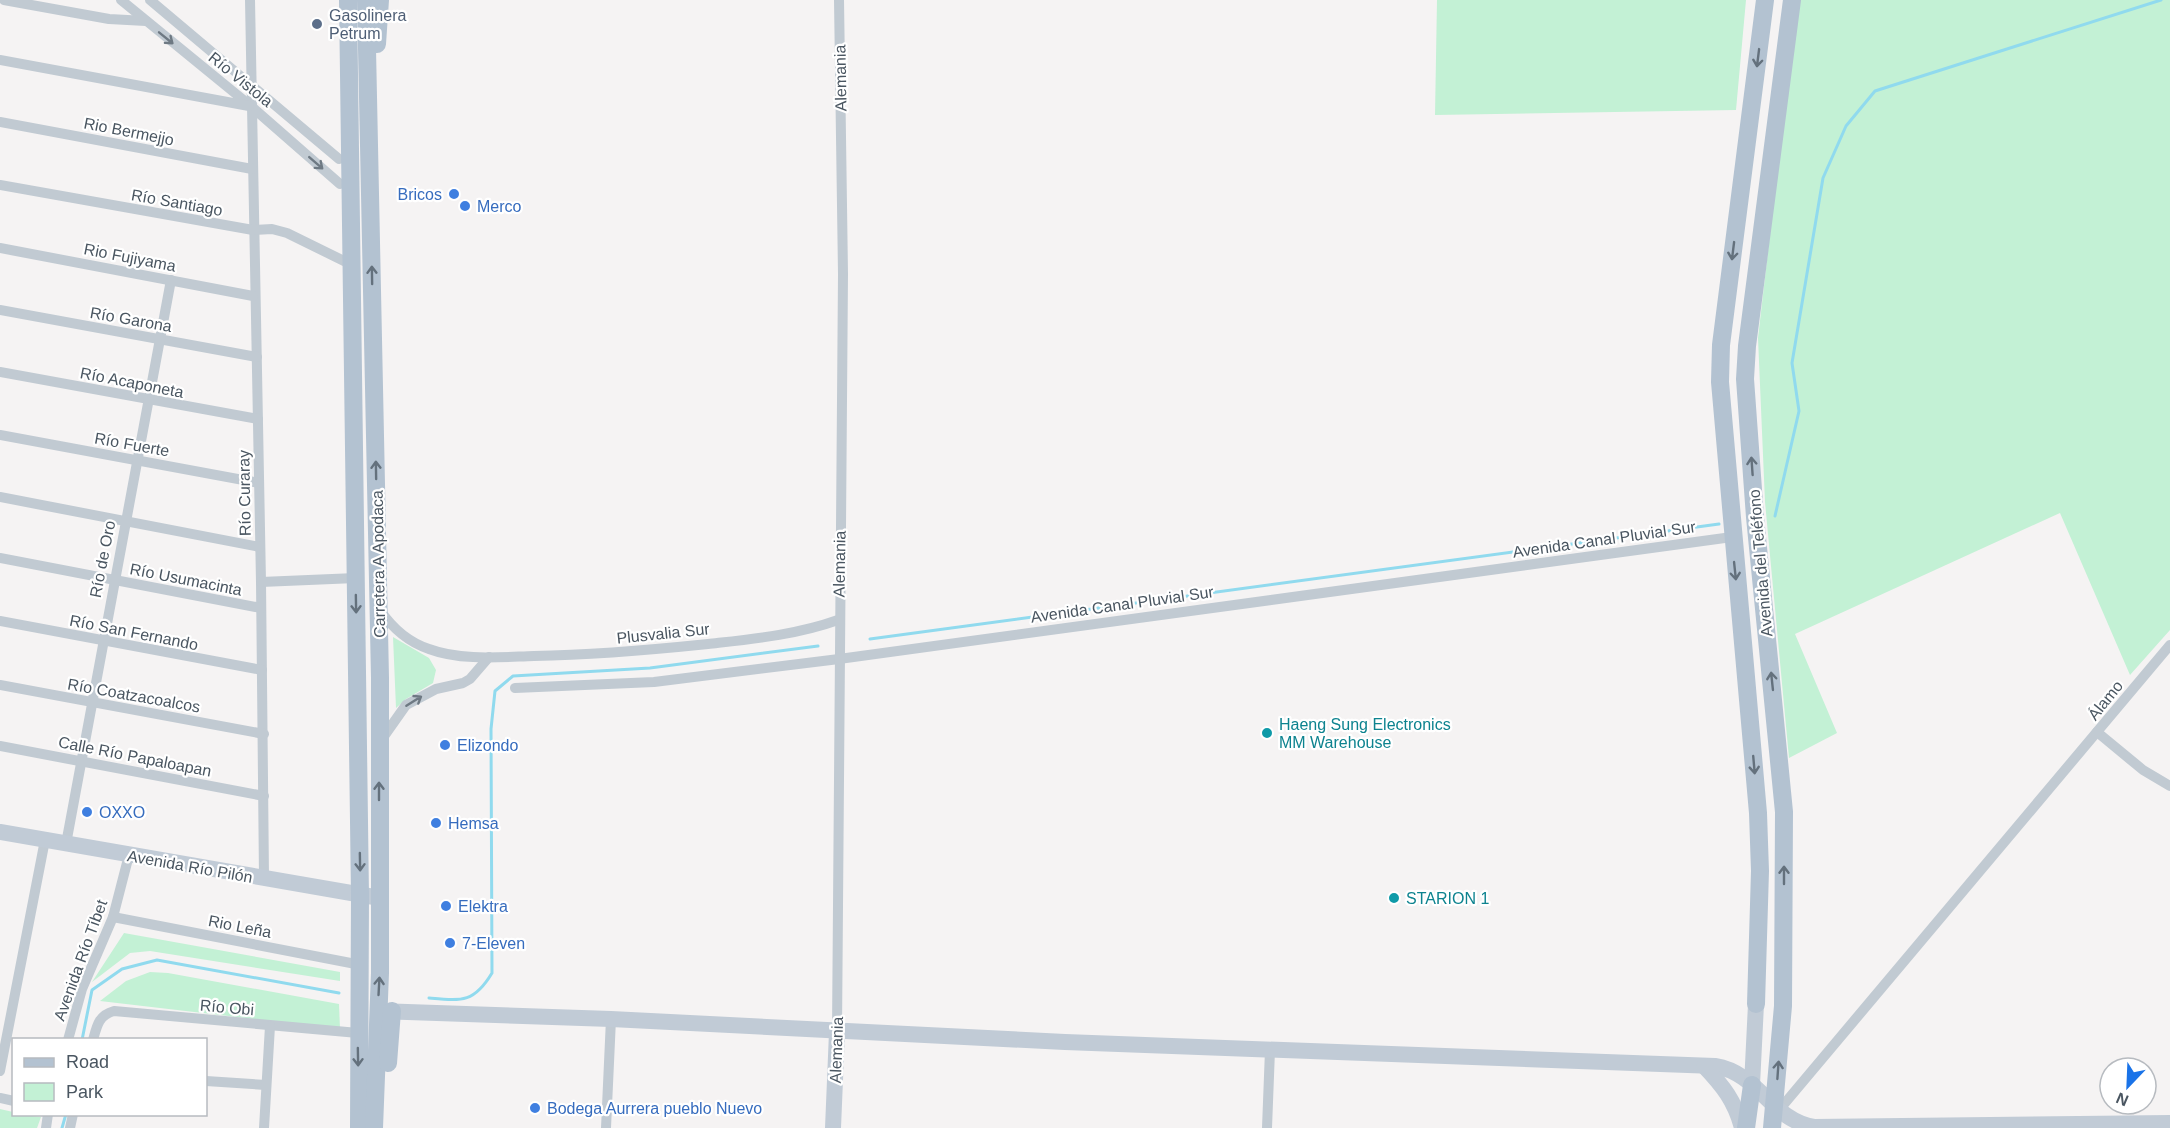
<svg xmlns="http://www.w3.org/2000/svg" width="2170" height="1128" viewBox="0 0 2170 1128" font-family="Helvetica,sans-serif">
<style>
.green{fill:#c3f1d5}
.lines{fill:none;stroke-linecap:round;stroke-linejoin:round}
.stream{stroke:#90daee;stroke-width:3}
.street{stroke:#c1cad2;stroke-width:10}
.secondary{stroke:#c1cbd6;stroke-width:16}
.primary{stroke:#b3c2d1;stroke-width:18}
.oneway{stroke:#6e7983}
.oneway2{stroke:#64717d}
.service-dot{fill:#5c6f8a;stroke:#fff;stroke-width:2}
.shop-dot{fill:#3f7fe0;stroke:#fff;stroke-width:2}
.culture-dot{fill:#0f9aa8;stroke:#fff;stroke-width:2}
.labels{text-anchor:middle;stroke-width:4.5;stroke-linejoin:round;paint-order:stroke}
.service-label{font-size:16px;fill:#4e5e75;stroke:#fff;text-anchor:start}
.street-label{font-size:16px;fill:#4a5661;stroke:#fff}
.shop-label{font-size:16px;fill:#366cbe;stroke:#fff;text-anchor:start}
.culture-label{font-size:16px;fill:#0d838f;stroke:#fff;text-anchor:start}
</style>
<rect width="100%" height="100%" fill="#f5f3f3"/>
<!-- green -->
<g class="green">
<polygon points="1437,0 1746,0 1736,110 1435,115"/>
<polygon points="1797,0 2170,0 2170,630 2130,675 2060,513 1795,634 1837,733 1789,758 1765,502 1758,338"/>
<polygon points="393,637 429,658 436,670 433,683 406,699 396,708"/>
<polygon points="124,933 340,972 340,981 150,951 130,953 92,982"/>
<polygon points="150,972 168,973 339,1004 340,1029 100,1001 126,981"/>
<polygon points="0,1109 13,1112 14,1114 41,1117 37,1128 0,1128"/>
</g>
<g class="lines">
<!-- stream -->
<g class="stream">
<polyline points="1775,516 1799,411 1792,363 1823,178 1846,126 1875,91 2161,0"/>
<polyline points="870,639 1719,524"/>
<path d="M429,998C462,1001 474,1003 492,973L491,729L495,691L513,676L650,668L818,646"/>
<polyline points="82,1040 92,990 122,969 157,960 339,993"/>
<polyline points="62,1128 66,1114"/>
</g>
<!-- street -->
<g class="street">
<polyline points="4,0 109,19 146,21"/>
<polyline points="121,0 252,107 340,184"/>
<polyline points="150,0 339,159"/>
<polyline points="250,0 261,582 264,878"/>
<polyline points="0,60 249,106"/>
<polyline points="0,122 252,169"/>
<polyline points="0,185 253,230 272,229 287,233 344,261"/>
<polyline points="0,248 253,296"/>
<polyline points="0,310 257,357"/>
<polyline points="0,372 258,419"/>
<polyline points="0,435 259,483"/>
<polyline points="0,497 260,547"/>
<polyline points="0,558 261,608"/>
<polyline points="261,582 356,578"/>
<path d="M380,610C393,629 408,642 429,649C461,661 501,657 534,656C592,655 650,650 708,644C752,639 796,635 838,620"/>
<polyline points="0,621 262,670"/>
<polyline points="0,685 264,734"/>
<polyline points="515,688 654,682 839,659 1732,537"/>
<polyline points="2097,732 2143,770 2170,786"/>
<polyline points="382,739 406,705 436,689 463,683 470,679 489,657"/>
<polyline points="0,746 264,796"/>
<polyline points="66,844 171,280"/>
<polyline points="113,917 361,965"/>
<polyline points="837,1032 843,274 839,0"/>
<polyline points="68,1040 82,989 113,917 129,855"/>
<path d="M93,1040C97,1025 99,1015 114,1011L358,1033"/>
<polyline points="0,1071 45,840"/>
<polyline points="206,1081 266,1085"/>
<polyline points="0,1098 14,1101"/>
<polyline points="1779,1110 2170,645"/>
<polyline points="46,1128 48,1114"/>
<polyline points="70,1128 73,1114"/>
<polyline points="264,1128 270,1026"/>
<polyline points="606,1128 611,1019"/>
<polyline points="1267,1128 1270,1050"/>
</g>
<!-- secondary -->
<g class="secondary">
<polyline points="0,832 380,898"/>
<path d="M378,1011L611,1019L1065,1042L1715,1066C1759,1073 1771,1120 1814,1127L2170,1123"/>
<path d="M1704,1066C1723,1086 1735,1101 1742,1128"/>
<polyline points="1752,1085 1756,1004"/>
<polyline points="833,1128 837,1032"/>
</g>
<!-- primary -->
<g class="primary">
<polyline points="348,0 360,896 359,1128"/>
<polyline points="366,0 380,678 380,973 374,1128"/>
<polyline points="377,44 380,0"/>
<polyline points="1756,1004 1760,871 1758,813 1720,382 1721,345 1765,0"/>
<polyline points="388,1063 392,1011"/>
<polyline points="1746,1128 1752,1085"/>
<polyline points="1772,1128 1783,1006 1784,812 1755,517 1745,379 1747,346 1792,0"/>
</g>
</g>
<!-- one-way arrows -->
<defs><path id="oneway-shaft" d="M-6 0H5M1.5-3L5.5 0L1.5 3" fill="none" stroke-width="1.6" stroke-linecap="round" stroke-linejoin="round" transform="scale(1.5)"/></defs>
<g class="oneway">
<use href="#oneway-shaft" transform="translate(166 38) rotate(39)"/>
<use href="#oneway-shaft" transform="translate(316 163) rotate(41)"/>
<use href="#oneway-shaft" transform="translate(414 701) rotate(-32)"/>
</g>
<g class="oneway2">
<use href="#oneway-shaft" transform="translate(1758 58) rotate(97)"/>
<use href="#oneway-shaft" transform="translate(1733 251) rotate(97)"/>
<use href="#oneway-shaft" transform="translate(372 275) rotate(-91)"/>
<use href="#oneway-shaft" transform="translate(1752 466) rotate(-94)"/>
<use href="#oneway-shaft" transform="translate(376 470) rotate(-91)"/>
<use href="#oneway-shaft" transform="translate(1735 571) rotate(84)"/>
<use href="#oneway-shaft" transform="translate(356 604) rotate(89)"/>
<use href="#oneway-shaft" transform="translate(1772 681) rotate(-96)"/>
<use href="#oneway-shaft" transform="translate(1754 765) rotate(85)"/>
<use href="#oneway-shaft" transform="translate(379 791) rotate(-90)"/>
<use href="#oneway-shaft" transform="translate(360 862) rotate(89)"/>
<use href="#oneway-shaft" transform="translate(1784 875) rotate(-90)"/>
<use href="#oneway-shaft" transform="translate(379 986) rotate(-87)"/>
<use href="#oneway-shaft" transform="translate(358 1057) rotate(89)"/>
<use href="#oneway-shaft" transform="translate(1778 1070) rotate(-86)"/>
</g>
<!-- markers -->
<circle class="service-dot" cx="317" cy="24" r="6"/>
<g class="shop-dot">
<circle cx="454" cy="194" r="6"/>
<circle cx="465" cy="206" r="6"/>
<circle cx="445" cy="745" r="6"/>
<circle cx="87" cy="812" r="6"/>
<circle cx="436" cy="823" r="6"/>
<circle cx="446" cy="906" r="6"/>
<circle cx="450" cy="943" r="6"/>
<circle cx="535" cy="1108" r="6"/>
</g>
<g class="culture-dot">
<circle cx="1267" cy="733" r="6"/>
<circle cx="1394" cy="898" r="6"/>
</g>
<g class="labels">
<!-- service labels -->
<g class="service-label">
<text x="329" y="21">Gasolinera<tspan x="329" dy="18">Petrum</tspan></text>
</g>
<!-- street labels -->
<g class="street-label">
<text transform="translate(840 78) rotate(-91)" y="6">Alemania</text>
<text transform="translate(241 79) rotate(39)" y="6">Río Vistola</text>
<text transform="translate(129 131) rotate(11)" y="6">Rio Bermejjo</text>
<text transform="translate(177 202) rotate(10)" y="6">Río Santiago</text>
<text transform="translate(130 257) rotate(11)" y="6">Rio Fujiyama</text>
<text transform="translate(131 319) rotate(10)" y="6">Río Garona</text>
<text transform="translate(132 382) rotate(11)" y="6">Río Acaponeta</text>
<text transform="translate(132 444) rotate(10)" y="6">Río Fuerte</text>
<text transform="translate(244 493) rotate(-91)" y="6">Río Curaray</text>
<text transform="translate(1604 539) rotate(-8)" y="6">Avenida Canal Pluvial Sur</text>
<text transform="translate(102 559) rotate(-79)" y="6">Río de Oro</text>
<text transform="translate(1760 563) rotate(-95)" y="6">Avenida del Teléfono</text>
<text transform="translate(378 564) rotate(-91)" y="6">Carretera A Apodaca</text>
<text transform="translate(839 564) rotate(-89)" y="6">Alemania</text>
<text transform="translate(186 579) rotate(11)" y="6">Río Usumacinta</text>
<text transform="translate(1122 604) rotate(-8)" y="6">Avenida Canal Pluvial Sur</text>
<text transform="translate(134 632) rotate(11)" y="6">Río San Fernando</text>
<text transform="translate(663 633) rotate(-6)" y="6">Plusvalia Sur</text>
<text transform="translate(134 695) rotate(10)" y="6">Río Coatzacoalcos</text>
<text transform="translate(2105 700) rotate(-51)" y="6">Álamo</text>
<text transform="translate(135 756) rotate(11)" y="6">Calle Río Papaloapan</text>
<text transform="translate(190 866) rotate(10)" y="6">Avenida Río Pilón</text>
<text transform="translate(240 926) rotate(11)" y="6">Rio Leña</text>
<text transform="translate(80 960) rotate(-70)" y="6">Avenida Río Tíbet</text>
<text transform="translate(227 1007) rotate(5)" y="6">Río Obi</text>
<text transform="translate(836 1050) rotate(-88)" y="6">Alemania</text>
</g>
<!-- shop labels -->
<g class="shop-label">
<text x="442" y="200" text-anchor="end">Bricos</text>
<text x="477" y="212">Merco</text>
<text x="457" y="751">Elizondo</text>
<text x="99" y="818">OXXO</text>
<text x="448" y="829">Hemsa</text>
<text x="458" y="912">Elektra</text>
<text x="462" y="949">7-Eleven</text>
<text x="547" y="1114">Bodega Aurrera pueblo Nuevo</text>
</g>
<!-- culture labels -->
<g class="culture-label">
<text x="1279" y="730">Haeng Sung Electronics<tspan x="1279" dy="18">MM Warehouse</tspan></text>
<text x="1406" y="904">STARION 1</text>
</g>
</g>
<!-- legend -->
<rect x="12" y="1038" width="195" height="78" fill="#ffffff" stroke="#b7bbc0" stroke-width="1.5"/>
<rect x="24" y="1058" width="30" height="9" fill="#b3c2d1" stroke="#b7bbc0" stroke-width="1.5"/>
<text x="66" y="1068" font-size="18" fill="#4a5661">Road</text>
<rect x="24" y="1083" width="30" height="18" fill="#c3f1d5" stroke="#b7bbc0" stroke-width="1.5"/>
<text x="66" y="1098" font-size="18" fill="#4a5661">Park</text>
<!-- north arrow -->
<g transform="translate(2128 1086) rotate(203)"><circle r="28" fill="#ffffff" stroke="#b7bbc0" stroke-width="1.5"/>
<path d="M0-4.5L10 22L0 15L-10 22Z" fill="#1a73e8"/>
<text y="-9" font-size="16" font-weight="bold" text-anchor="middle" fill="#4a5661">N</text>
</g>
</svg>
